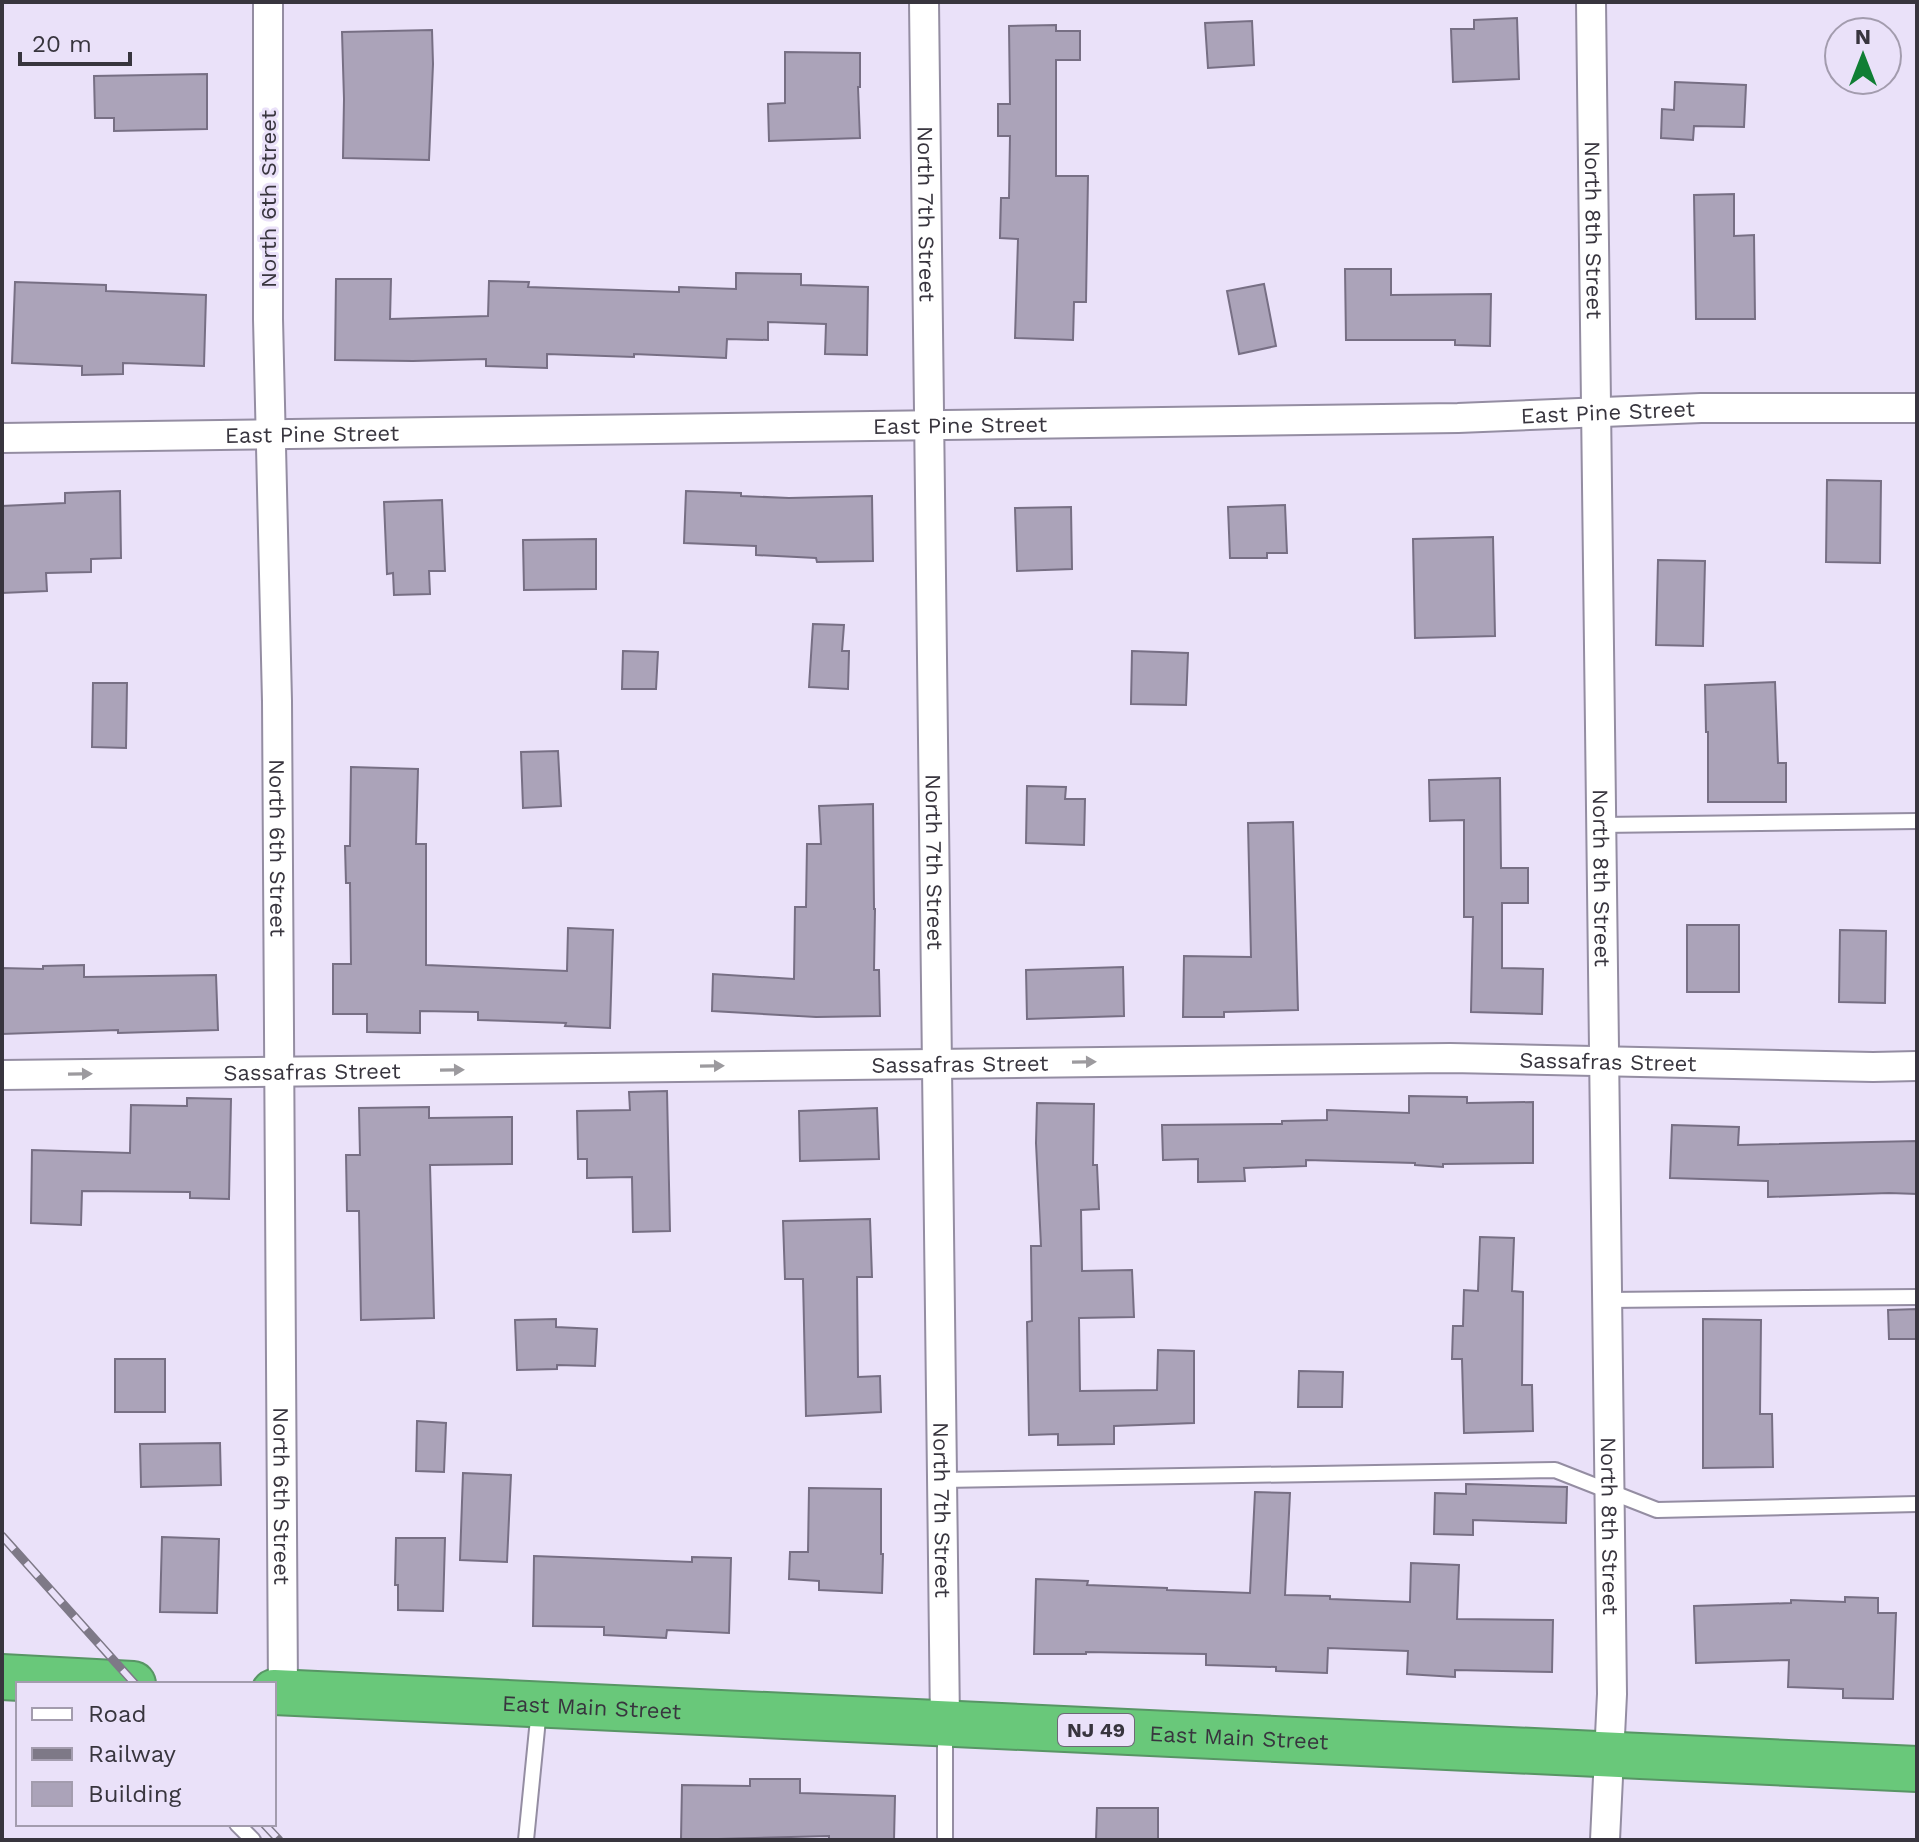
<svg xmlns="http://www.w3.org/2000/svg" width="1919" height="1842" viewBox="0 0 1919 1842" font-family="'Work Sans',sans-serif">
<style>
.building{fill:#aba3b9;stroke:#776f84;stroke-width:2}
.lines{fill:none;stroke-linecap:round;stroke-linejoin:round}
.lane-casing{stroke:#948da2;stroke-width:18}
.street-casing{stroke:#948da2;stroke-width:32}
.highway-casing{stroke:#589565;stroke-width:48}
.lane{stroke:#fff;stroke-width:14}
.street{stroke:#fff;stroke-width:28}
.highway{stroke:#69c87a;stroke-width:44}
.rail-casing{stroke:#7e7987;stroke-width:9}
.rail{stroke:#eae1f9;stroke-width:6;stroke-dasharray:18;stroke-linecap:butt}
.oneway{fill:#9c9a9e}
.labels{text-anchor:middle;stroke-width:6;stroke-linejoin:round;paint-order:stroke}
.shield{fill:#eae1f9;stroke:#6d6976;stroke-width:2}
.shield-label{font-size:20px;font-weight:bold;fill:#38353e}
.street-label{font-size:22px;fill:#38353e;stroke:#eae1f9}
</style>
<rect width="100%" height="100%" fill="#eae1f9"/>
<!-- building -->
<g class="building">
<polygon points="1517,18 1519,79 1453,82 1451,29 1474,29 1474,20"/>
<polygon points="1252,21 1254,65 1208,68 1205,23"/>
<polygon points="1056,25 1056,31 1080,31 1080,60 1056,60 1056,176 1088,176 1086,302 1074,302 1073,340 1015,338 1018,239 1000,238 1001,198 1009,198 1010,136 998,136 998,104 1010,104 1009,26"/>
<polygon points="432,30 433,64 429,160 343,158 344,99 342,32"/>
<polygon points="785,52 860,53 860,87 858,87 860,138 769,141 768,104 785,103"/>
<polygon points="207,74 207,129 114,131 114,118 95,118 94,76"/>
<polygon points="1675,82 1746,85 1744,127 1694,126 1693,140 1661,138 1662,109 1674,110"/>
<polygon points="1734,194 1734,236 1754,235 1755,319 1696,319 1694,195"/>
<polygon points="1345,269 1391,269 1391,295 1491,294 1490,346 1455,345 1455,340 1346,340"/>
<polygon points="736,273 801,274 801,285 868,287 867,355 825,354 826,324 768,322 768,340 727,339 726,358 634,354 634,357 547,354 547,368 486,366 486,359 413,361 335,360 336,279 391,279 390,319 488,316 489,281 529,282 528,287 679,292 679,287 736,289"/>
<polygon points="15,282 106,285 106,291 206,295 204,366 123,363 123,374 82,375 82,366 12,363"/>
<polygon points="1264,284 1276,346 1239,354 1227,291"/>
<polygon points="1827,480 1881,481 1880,563 1826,562"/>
<polygon points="120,491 121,558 91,559 91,572 46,573 47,591 2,593 2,506 65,503 65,493"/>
<polygon points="686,491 741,493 741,496 789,498 872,496 873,561 817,562 816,558 756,555 756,546 684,543"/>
<polygon points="442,500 445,571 429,571 430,594 394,595 393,573 387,574 384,502"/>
<polygon points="1285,505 1287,553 1267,553 1267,558 1230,558 1228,507"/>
<polygon points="1071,507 1072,569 1017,571 1015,508"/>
<polygon points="1493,537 1495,636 1415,638 1413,539"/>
<polygon points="596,539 596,589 524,590 523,540"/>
<polygon points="1658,560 1705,561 1703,646 1656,645"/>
<polygon points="813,624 844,625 842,651 849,651 848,689 809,687"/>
<polygon points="623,651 658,652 656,689 622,689"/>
<polygon points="1132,651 1188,653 1186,705 1131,704"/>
<polygon points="1775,682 1778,763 1786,763 1786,802 1708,802 1708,732 1706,732 1705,685"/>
<polygon points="93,683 127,683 126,748 92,747"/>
<polygon points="558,751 561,806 523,808 521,752"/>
<polygon points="351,767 418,769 416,844 426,844 426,965 567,971 568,928 613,930 610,1028 565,1026 566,1023 478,1020 478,1012 420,1011 420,1033 367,1032 367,1014 333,1014 333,964 351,964 350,883 346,883 345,846 350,846"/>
<polygon points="1500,778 1501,868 1528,868 1528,903 1502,903 1502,968 1543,969 1542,1014 1471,1012 1473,917 1464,917 1464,820 1430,821 1429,780"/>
<polygon points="1027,786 1066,787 1065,799 1085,799 1084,845 1026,843"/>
<polygon points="873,804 874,909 875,909 874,970 879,970 880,1016 816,1017 712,1011 713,974 794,979 795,907 806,907 807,844 821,844 819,806"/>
<polygon points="1293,822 1298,1010 1224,1012 1224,1017 1183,1017 1184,956 1251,957 1248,823"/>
<rect x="1687" y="925" width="52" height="67"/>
<polygon points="1840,930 1886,931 1885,1003 1839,1002"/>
<polygon points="84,965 84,977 216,975 218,1030 118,1033 118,1030 2,1034 2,968 43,969 43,966"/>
<polygon points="1123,967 1124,1016 1027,1019 1026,970"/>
<polygon points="667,1091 670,1231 633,1232 632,1177 587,1178 587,1159 578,1159 577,1111 630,1110 629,1092"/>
<polygon points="1409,1096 1467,1097 1467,1103 1533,1102 1533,1163 1443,1164 1443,1167 1415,1165 1415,1163 1306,1160 1306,1166 1244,1168 1245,1181 1198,1182 1198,1159 1163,1160 1162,1125 1282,1124 1282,1121 1327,1120 1327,1110 1409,1113"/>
<polygon points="187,1098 231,1099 229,1199 190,1198 190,1192 82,1191 81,1225 31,1223 32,1150 130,1153 131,1105 187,1106"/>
<polygon points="1037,1103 1094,1104 1093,1165 1097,1165 1099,1209 1081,1210 1082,1271 1132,1270 1134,1317 1079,1318 1080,1391 1157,1390 1158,1350 1194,1351 1194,1423 1114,1426 1114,1444 1058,1445 1058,1434 1029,1435 1027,1322 1032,1321 1031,1246 1041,1246 1036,1143"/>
<polygon points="429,1107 429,1118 512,1117 512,1164 430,1165 434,1318 361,1320 359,1211 347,1211 346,1155 360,1155 359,1108"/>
<polygon points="877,1108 879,1159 800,1161 799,1111"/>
<polygon points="1672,1125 1739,1127 1738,1145 1917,1141 1917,1194 1889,1193 1768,1197 1768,1181 1670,1178"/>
<polygon points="870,1219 872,1277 857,1277 858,1377 880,1376 881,1412 806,1416 803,1279 785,1279 783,1221"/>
<polygon points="1480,1237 1514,1238 1512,1291 1523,1292 1522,1385 1532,1385 1533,1431 1464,1433 1462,1359 1452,1359 1453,1326 1463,1326 1464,1290 1478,1291"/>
<polygon points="1917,1309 1917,1339 1889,1339 1888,1310"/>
<polygon points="556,1319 556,1327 597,1329 595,1366 557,1365 557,1369 517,1370 515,1320"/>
<polygon points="1703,1319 1761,1320 1760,1414 1772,1414 1773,1467 1703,1468"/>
<rect x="115" y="1359" width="50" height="53"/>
<polygon points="1299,1371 1343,1372 1342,1407 1298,1407"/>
<polygon points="417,1421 446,1423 444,1472 416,1471"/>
<polygon points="220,1443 221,1485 141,1487 140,1444"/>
<polygon points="463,1473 511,1475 507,1562 460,1560"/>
<polygon points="1466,1484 1567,1487 1566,1523 1473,1520 1473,1535 1434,1534 1435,1493 1466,1494"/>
<polygon points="809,1488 881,1489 881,1554 883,1554 882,1593 819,1590 819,1581 789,1579 790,1552 808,1552"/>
<polygon points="1255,1492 1290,1493 1285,1595 1330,1596 1330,1599 1410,1602 1411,1563 1459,1565 1457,1619 1553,1620 1552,1672 1455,1670 1455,1677 1407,1674 1408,1651 1328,1648 1327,1673 1276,1671 1276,1667 1206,1665 1206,1654 1086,1652 1086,1654 1034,1654 1036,1579 1088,1581 1087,1585 1167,1588 1167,1590 1250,1593"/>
<polygon points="162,1537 219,1539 217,1613 160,1612"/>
<polygon points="396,1538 445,1538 443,1611 398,1610 398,1585 395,1585"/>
<polygon points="534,1556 692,1562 692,1557 731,1558 729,1633 667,1630 666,1638 604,1635 604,1627 533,1626"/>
<polygon points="1845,1597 1878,1598 1878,1613 1896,1613 1893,1699 1843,1698 1843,1689 1788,1687 1789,1660 1696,1663 1694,1606 1791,1603 1791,1600 1845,1602"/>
<polygon points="750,1779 800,1779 800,1793 895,1796 894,1840 829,1840 829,1836 681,1840 682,1785 750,1786"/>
<polygon points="1097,1808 1158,1808 1158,1840 1096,1840"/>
</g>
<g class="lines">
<!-- lane casing -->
<g class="lane-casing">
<g id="lane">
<polyline points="1601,825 1917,821"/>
<polyline points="1607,1300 1917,1297"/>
<polyline points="942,1480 1555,1470 1657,1510 1917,1504"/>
<polyline points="945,1728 945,1840"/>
<polyline points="237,1824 253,1840"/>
<polyline points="526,1840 539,1709"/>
</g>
</g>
<!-- street casing -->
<g class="street-casing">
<g id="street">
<path id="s1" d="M268,2V319L277,701L283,1693"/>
<path id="s2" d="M924,2L945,1723"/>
<path id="s3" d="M1591,2L1612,1694L1605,1840"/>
<path id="s4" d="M2,438L1458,418L1701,408H1917"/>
<path id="s5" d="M2,1075L1450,1058L1873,1067L1917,1066"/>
</g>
</g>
<!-- highway casing -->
<g class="highway-casing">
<g id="highway">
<polyline points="2,1677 133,1684"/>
<path id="s6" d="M274,1692L1917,1769"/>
</g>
</g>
<!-- lane -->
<use href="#lane" class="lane"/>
<!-- street -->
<use href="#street" class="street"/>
<!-- highway -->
<use href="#highway" class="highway"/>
<!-- rail casing -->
<g class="rail-casing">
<g id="rail">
<polyline points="2,1536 135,1684"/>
<polyline points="264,1824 279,1840"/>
</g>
</g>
<!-- rail -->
<use href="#rail" class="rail"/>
</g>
<!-- one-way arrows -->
<defs><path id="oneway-solid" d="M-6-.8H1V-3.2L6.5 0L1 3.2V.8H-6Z" transform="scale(2)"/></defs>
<g class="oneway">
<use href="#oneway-solid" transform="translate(1084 1062) rotate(-1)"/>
<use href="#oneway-solid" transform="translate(712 1066) rotate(-1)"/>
<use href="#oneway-solid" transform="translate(452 1070) rotate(-1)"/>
<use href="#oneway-solid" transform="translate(80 1074) rotate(-1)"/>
</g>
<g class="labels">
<!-- shield labels -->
<rect class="shield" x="1058" y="1714" width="76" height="32" rx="6"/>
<g class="shield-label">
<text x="1096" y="1737">NJ 49</text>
</g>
<!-- street labels -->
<g class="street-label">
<text transform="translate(268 199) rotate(-90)" y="8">North 6th Street</text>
<text dy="8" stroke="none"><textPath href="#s2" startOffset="212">North 7th Street</textPath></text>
<text dy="8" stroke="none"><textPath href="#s3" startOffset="228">North 8th Street</textPath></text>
<text dy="8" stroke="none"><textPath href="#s4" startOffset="1606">East Pine Street</textPath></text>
<text dy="8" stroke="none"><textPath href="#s4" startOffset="958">East Pine Street</textPath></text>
<text dy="8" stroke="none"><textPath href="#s4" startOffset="310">East Pine Street</textPath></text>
<text dy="8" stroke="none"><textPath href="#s1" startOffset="846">North 6th Street</textPath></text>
<text dy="8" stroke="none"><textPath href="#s2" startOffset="860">North 7th Street</textPath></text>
<text dy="8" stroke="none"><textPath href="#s3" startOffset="876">North 8th Street</textPath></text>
<text dy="8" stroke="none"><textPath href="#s5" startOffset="1606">Sassafras Street</textPath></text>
<text dy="8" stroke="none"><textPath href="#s5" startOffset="958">Sassafras Street</textPath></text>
<text dy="8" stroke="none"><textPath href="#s5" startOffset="310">Sassafras Street</textPath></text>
<text dy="8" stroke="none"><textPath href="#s1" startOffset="1494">North 6th Street</textPath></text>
<text dy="8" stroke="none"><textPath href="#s2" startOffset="1508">North 7th Street</textPath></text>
<text dy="8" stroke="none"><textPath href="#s3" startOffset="1524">North 8th Street</textPath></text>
<text dy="8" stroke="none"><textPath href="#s6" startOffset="318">East Main Street</textPath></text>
<text dy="8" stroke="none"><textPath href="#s6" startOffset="966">East Main Street</textPath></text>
</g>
</g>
<!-- border -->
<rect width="1919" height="1842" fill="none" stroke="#38353e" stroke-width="8"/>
<!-- legend -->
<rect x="16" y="1682" width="260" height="144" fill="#eae1f9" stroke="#a39cae" stroke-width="2"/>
<rect x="32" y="1708" width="40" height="12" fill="#ffffff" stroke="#a39cae" stroke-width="2"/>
<text x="88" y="1722" font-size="24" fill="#38353e">Road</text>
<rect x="32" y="1748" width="40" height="12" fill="#7e7987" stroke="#a39cae" stroke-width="2"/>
<text x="88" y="1762" font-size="24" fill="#38353e">Railway</text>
<rect x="32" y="1782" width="40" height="24" fill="#aba3b9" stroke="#a39cae" stroke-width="2"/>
<text x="88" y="1802" font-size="24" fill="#38353e">Building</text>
<!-- north arrow -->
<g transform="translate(1863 56)"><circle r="38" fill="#eae1f9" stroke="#a39cae" stroke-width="2"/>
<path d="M0-6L14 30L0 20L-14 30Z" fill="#107e34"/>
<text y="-12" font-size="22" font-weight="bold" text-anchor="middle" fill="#38353e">N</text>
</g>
<!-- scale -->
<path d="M20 52v12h110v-12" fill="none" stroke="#38353e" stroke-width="4"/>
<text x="32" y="52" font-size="24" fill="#38353e" stroke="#eae1f9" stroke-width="6" paint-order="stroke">20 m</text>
</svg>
